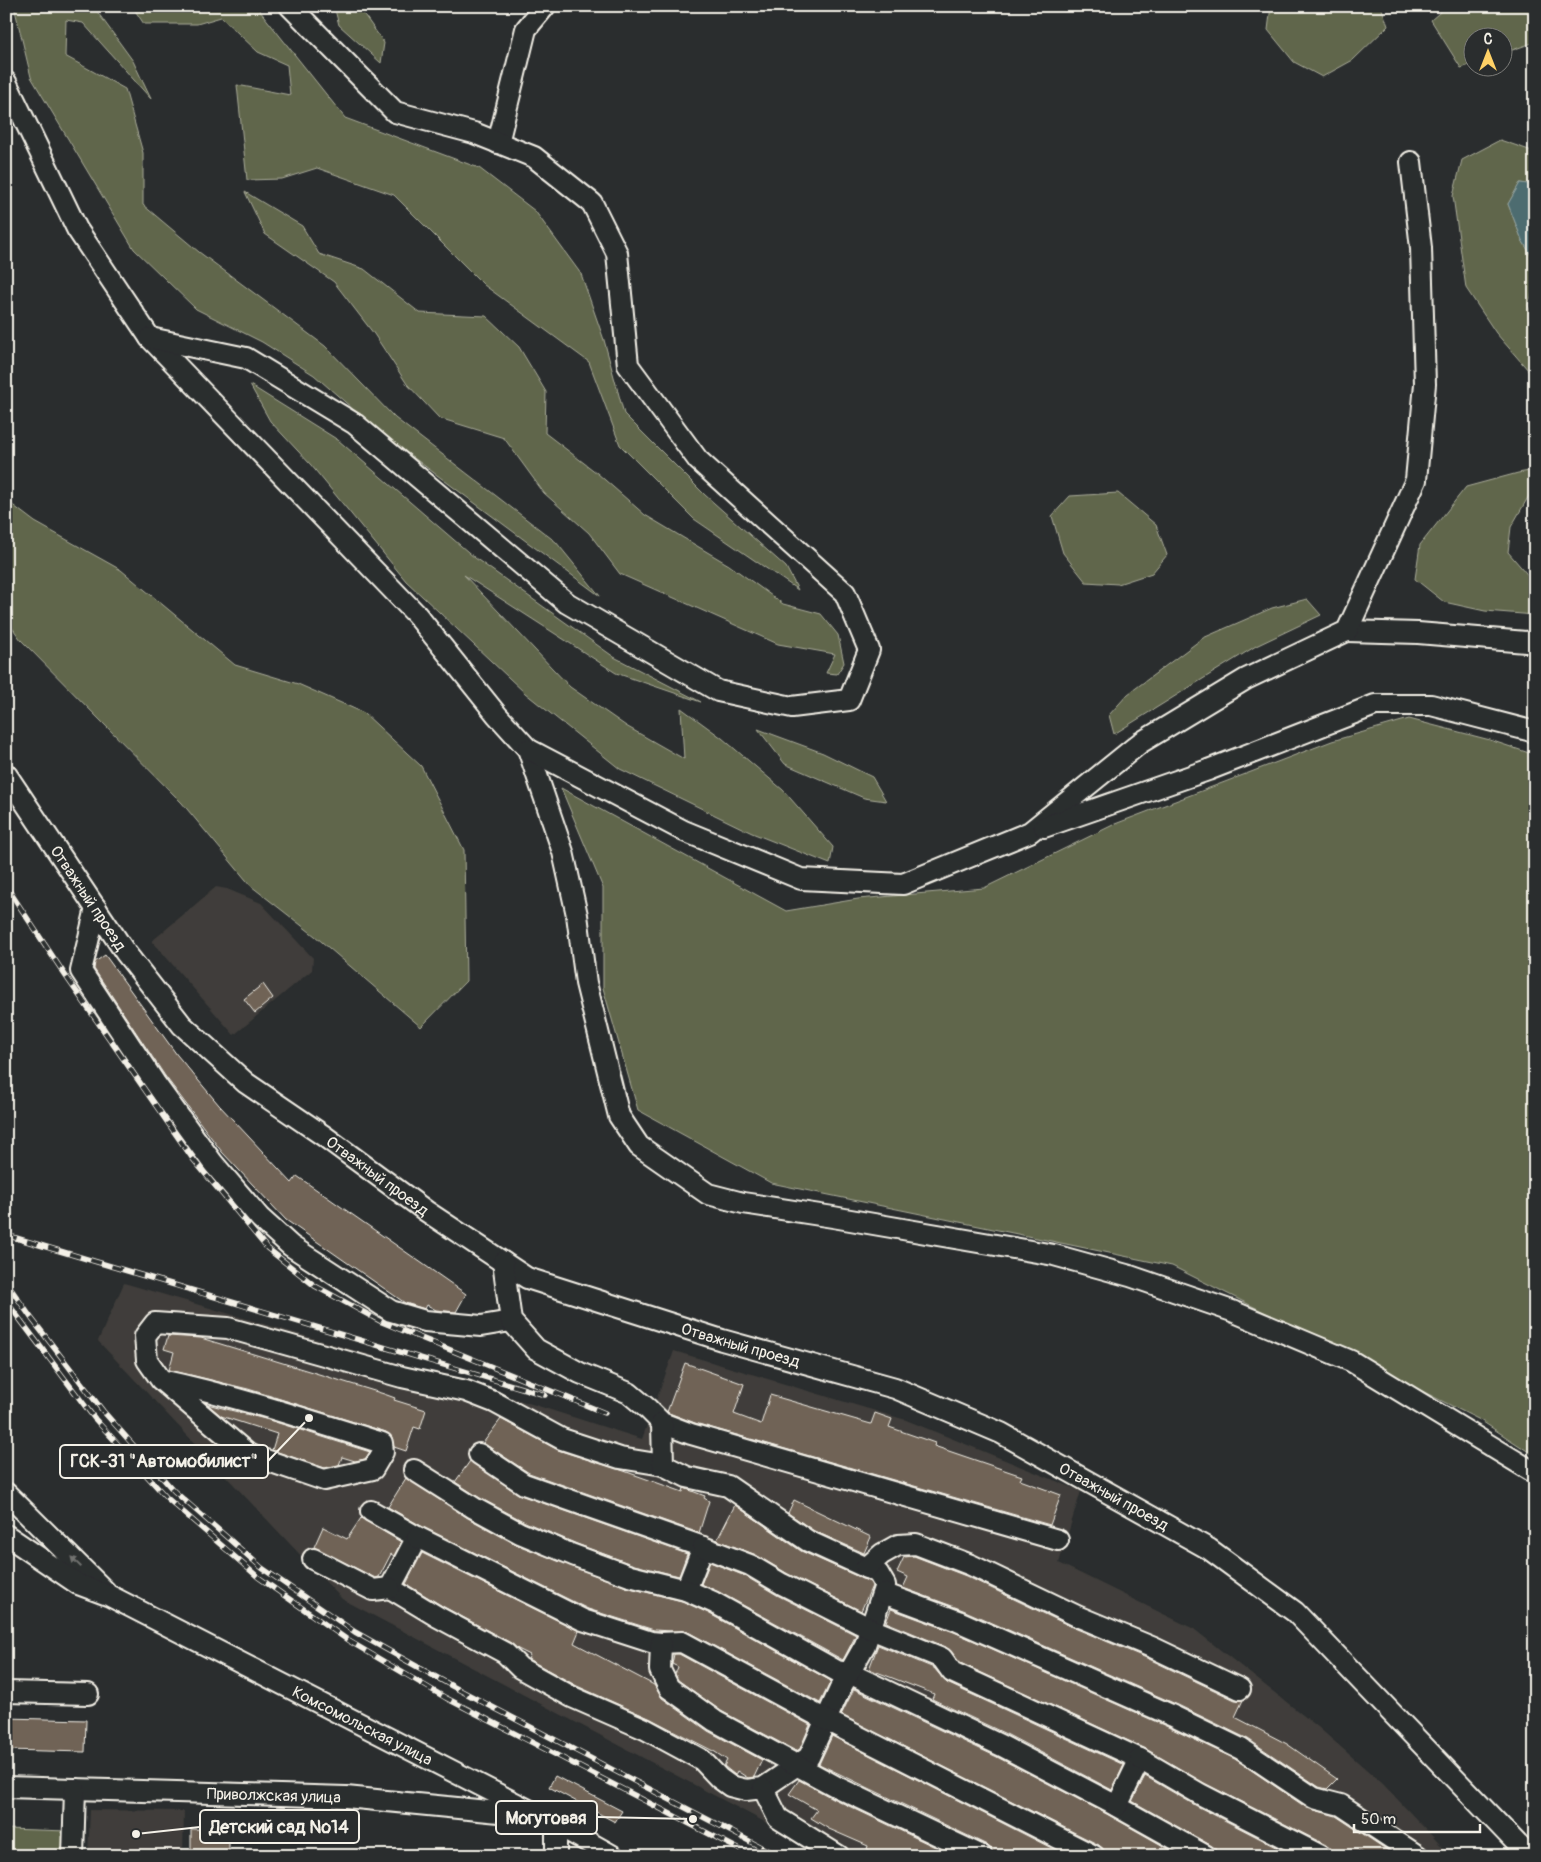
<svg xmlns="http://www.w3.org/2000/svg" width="1541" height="1862" viewBox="0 0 1541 1862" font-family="Pangolin,sans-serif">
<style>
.built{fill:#3f3d3a}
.green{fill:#61664c;stroke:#aaac9a}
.water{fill:#4d6c6f;stroke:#90a19f}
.building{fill:#706357;stroke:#f4f1e8}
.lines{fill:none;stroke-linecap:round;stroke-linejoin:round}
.minor-casing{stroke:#f4f1e8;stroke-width:24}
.minor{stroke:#2a2d2e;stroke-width:20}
.rail-casing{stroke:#f4f1e8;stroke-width:5.5}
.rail{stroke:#2a2d2e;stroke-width:4;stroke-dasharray:11;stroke-linecap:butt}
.oneway{fill:#71726f}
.labels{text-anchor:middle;stroke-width:4.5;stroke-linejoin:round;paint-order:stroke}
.street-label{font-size:16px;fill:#f4f1e8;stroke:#2a2d2e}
.leader{fill:none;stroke:#f4f1e8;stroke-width:2}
.callout-dot{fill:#f4f1e8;stroke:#2a2d2e;stroke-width:2}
.callout{fill:#2a2d2e;stroke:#f4f1e8;stroke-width:2}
.callout-label{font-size:18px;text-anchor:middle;font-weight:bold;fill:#f4f1e8}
</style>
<rect width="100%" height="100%" fill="#2a2d2e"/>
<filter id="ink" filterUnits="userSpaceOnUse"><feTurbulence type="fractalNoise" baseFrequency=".02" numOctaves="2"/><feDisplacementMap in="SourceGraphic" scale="10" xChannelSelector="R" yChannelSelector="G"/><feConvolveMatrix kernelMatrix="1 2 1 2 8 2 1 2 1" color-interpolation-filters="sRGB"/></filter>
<g filter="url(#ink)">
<!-- built -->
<g class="built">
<polygon points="216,887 227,889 261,903 313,958 312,970 234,1035 152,941"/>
<polygon points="124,1283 460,1381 642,1439 674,1351 906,1420 1081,1491 1059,1563 1194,1629 1318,1727 1383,1784 1451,1856 829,1856 342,1599 98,1341"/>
<polygon points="90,1810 184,1811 183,1856 88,1856"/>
</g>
<!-- green -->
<g class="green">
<polygon points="14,6 93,6 133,61 151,99 83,23 66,20 65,56 125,89 143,153 143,205 199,252 325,346 395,418 556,542 600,596 383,435 314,375 262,342 196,309 134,249 31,77"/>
<polygon points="132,6 256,6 345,118 479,168 535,211 581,274 604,340 624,414 705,495 786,567 798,590 694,519 620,445 589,362 484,285 394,195 317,168 282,179 247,180 237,85 290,95 287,65 258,52 221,17 197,24 144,24"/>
<polygon points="334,6 358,6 384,43 381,63 339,25"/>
<polygon points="1271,6 1381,6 1388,26 1353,60 1322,77 1294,62 1268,30"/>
<polygon points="1447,6 1535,6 1535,42 1504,53 1504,38 1474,38 1473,64 1461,68 1431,20"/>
<polygon points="1500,140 1535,152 1535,185 1520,183 1508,204 1522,240 1535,262 1535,285 1528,305 1535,325 1535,378 1496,333 1466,288 1453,196 1462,160"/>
<polygon points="245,192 302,226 319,254 364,269 420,313 486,316 519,347 546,392 545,433 597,473 645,515 729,565 783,604 821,614 838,635 844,663 837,674 826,673 835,654 778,644 620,574 589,533 544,493 504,438 439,418 407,384 374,334 334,282 265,234"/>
<polygon points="250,385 338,440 475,558 614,657 701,702 616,673 464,575 570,687 626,726 684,759 681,708 722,738 783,790 833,847 830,864 752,833 620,769 525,693 406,581 311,465 270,421"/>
<polygon points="1535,470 1535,492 1530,494 1511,527 1508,552 1532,580 1535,581 1535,615 1485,611 1444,602 1415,579 1420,545 1466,487 1518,473"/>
<polygon points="1118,493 1156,525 1167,555 1152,573 1118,584 1086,582 1063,553 1052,516 1070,496"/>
<polygon points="6,500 35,522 121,570 235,665 298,684 364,713 421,766 464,850 466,981 421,1027 315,936 251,886 182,803 21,640 6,619"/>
<polygon points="1307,599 1321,615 1256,646 1114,734 1109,715 1128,694 1203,638 1272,608"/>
<polygon points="1409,719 1490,740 1535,755 1535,1456 1480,1420 1172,1266 771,1183 638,1110 603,988 603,888 561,788 786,911 858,899 984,888 1115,824 1332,741"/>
<polygon points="758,729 823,753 872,777 886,801 864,798 785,764"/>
<polygon points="6,1829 68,1831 68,1856 6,1856"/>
</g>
<!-- water -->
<polygon class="water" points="1520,183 1535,185 1535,261 1522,240 1508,204"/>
<!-- building -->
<g class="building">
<polygon points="105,955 177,1055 219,1105 292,1183 297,1176 466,1294 456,1312 436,1310 427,1305 425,1309 405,1303 286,1220 222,1152 165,1076 94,969 95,962"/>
<polygon points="263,984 273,998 255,1013 244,999"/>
<polygon points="168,1336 201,1338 384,1394 395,1398 394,1400 426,1410 420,1429 414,1427 406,1451 394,1447 391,1436 386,1432 248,1389 169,1370 174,1352 164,1349"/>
<polygon points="685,1363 744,1384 734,1414 761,1424 770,1395 871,1424 875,1413 892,1419 889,1427 935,1443 934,1446 1022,1476 1020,1480 1061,1495 1050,1525 695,1423 669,1413 667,1412"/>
<polygon points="207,1404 269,1420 370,1452 365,1459 355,1461 342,1457 339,1465 325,1468 272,1450 277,1434 221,1416"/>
<polygon points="501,1419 558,1450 624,1471 683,1492 684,1488 705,1496 704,1498 709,1501 699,1533 529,1473 483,1443"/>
<polygon points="470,1461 520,1495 687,1554 679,1576 634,1565 577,1544 525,1522 480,1498 455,1482"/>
<polygon points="406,1478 468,1518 515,1544 626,1587 682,1601 708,1613 831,1681 820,1703 688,1632 654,1630 588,1609 423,1527 388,1507"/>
<polygon points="794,1500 871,1537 864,1553 814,1531 788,1513"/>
<polygon points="735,1505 801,1551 870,1582 872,1586 861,1611 788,1574 756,1555 717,1540"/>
<polygon points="361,1518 401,1542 394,1556 391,1554 379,1577 375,1578 314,1547 323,1527 347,1539"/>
<polygon points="422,1553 579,1631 574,1643 654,1685 662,1698 708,1731 762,1760 754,1777 748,1778 737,1771 735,1775 724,1766 727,1760 715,1752 651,1719 577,1686 528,1659 530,1655 518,1649 511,1643 444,1607 406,1584"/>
<polygon points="914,1556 966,1576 1072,1627 1149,1659 1235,1700 1243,1700 1235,1717 1287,1744 1337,1779 1327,1789 1319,1787 1248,1739 1178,1705 963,1610 903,1588 908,1577 897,1572 904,1557"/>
<polygon points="710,1562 745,1576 777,1595 856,1635 843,1660 719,1592 701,1584"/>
<polygon points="891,1609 954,1632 1168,1727 1235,1759 1307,1808 1336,1816 1396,1856 1367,1856 1359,1851 1356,1856 1333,1856 1331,1850 1326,1845 1206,1784 1146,1749 960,1663 946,1647 886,1622"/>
<polygon points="878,1645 934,1668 947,1683 1124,1765 1112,1790 1008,1735 932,1699 934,1694 869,1669"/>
<polygon points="674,1654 679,1654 810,1725 800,1749 796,1751 721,1711 678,1680 675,1674 678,1667 672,1664"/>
<polygon points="854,1689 997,1757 1105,1813 1181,1856 1106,1856 1104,1850 1099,1845 841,1715"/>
<polygon points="6,1718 86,1720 85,1752 6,1750"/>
<polygon points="832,1736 1067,1856 994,1856 992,1850 987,1845 819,1764"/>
<polygon points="555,1776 622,1811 615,1822 549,1787"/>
<polygon points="1145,1776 1195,1805 1294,1856 1218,1856 1216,1850 1212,1846 1132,1801"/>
<polygon points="799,1780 832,1798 954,1856 881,1856 867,1849 868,1846 829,1829 811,1818 817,1810 789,1794"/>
<polygon points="191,1829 229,1830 229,1856 191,1856"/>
</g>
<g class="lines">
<!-- minor casing -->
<g class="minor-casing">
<g id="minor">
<polyline points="6,82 77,229 150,338 416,614 497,715 528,749 563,852 577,915 586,983 619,1116 639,1146 708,1194 743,1203 833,1217 1054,1255 1130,1276 1232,1311 1351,1361 1535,1473"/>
<polyline points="498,143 526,29 545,6"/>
<polyline points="150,338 246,358 355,424 567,603 718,691 792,707 849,700 869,650 845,593 698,460 628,365 617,253 592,203 534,157 474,133 395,112 290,6"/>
<polyline points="1347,631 1418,633 1526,642 1535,641"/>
<polyline points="528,749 684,831 801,879 903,884 1030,832 1140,743 1246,679 1347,631 1416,480 1425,384 1421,248 1411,162"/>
<path id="s1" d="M6,774L125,952L182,1025L246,1083L324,1136L426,1211L527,1278L722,1340L895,1388L1001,1433L1209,1549L1295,1612L1529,1856"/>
<polyline points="1044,827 1208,770 1375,705 1431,705 1535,732"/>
<polyline points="96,908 81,971 155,1083 213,1163 260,1218 291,1246 391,1311 425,1321 481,1326 511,1321"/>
<polyline points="503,1262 511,1321 536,1349 580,1373 629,1393 648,1409 662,1423 691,1434 1058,1540"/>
<path d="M161,1380C236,1396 309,1420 382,1443L383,1452L373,1469L324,1480L248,1454L161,1380L147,1360L145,1336L155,1323L228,1328L402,1377L466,1391L494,1402L562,1439L620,1458L663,1465"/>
<polyline points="479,1454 524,1484 703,1547 686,1590"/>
<polyline points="414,1470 474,1508 520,1533 573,1555 630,1576 686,1590 713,1602 837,1671 849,1673 1002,1746 1111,1803 1206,1856"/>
<polyline points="6,1493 105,1591"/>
<polyline points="371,1511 417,1537 390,1588 438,1617 505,1653 520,1668 572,1697 645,1729 682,1749 702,1760 719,1778 730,1786 746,1790 763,1788 809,1757 840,1689 865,1645 885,1585 878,1573 808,1541 728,1486 687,1477 663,1465 662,1423"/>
<path id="s2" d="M6,1535L78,1584L110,1596L556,1824L613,1856"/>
<polyline points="417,1537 583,1620 651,1642 661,1643 682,1642 826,1720 1094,1856"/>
<polyline points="703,1547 750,1565 782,1584 871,1629 942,1658 952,1672 1140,1759 1117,1806"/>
<polyline points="313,1559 373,1590 390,1588"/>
<polyline points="866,1568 882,1554 898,1545 916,1544 971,1565 1077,1616 1154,1648 1240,1689"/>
<polyline points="883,1593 958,1621 1173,1716 1241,1749 1314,1798 1341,1805 1418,1856"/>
<polyline points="661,1643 660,1670 669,1688 715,1721 837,1787 982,1856"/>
<polyline points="6,1692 88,1694"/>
<polyline points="1140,1759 1200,1794 1321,1856"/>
<path id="s3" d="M6,1787L346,1797L528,1815"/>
<polyline points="763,1788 778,1818 839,1856"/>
<polyline points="73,1856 75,1789"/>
<polyline points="556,1856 556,1824"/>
</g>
</g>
<!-- minor -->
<use href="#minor" class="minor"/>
<!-- rail casing -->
<g class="rail-casing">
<g id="rail">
<polyline points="6,886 65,975 193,1159 267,1248 315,1286 382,1322 605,1413"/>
<polyline points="6,1235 545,1395"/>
<polyline points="6,1282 32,1319 103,1411 174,1491 262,1568 355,1632 452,1686 778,1856"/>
<polyline points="6,1301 95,1419 167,1498 258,1577 349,1641 446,1698 752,1856"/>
</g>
</g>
<!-- rail -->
<use href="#rail" class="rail"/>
</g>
<!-- one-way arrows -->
<defs><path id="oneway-solid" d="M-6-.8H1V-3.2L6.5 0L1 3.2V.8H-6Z" transform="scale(1.25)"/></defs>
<use class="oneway" href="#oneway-solid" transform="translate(76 1562) rotate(-135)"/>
</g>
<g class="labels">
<!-- street labels -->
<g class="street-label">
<text dy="6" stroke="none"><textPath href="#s1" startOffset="149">Отважный проезд</textPath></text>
<text dy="6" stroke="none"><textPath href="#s1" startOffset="554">Отважный проезд</textPath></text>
<text dy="6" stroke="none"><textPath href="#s1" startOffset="959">Отважный проезд</textPath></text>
<text dy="6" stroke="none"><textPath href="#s1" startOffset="1364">Отважный проезд</textPath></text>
<text dy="6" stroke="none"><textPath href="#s2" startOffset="405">Комсомольская улица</textPath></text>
<text dy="6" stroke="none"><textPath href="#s3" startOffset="268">Приволжская улица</textPath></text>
</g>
</g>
<!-- callouts -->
<path class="leader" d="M309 1418L268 1461M693 1819L597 1817M136 1834L200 1827"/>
<g class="callout-dot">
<circle cx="309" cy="1418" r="5"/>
<circle cx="693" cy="1819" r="5"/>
<circle cx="136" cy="1834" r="5"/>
</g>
<g class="callout">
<rect x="60" y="1445" width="208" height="33" rx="5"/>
<rect x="496" y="1801" width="101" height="33" rx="5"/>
<rect x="200" y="1810" width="159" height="33" rx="5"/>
</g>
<g class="callout-label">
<text x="164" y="1467">ГСК-31 "Автомобилист"</text>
<text x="546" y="1824">Могутовая</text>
<text x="279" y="1833">Детский сад №14</text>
</g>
<!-- margin -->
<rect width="1541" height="1862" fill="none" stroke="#2a2d2e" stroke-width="25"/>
<rect x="12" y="12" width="1516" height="1837" fill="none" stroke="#f4f1e8" stroke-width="2" filter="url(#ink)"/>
<!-- north arrow -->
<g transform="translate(1488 52)"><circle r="24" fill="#2a2d2e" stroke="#7b7b78"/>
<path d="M0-4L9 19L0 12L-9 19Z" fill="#ffd166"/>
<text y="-8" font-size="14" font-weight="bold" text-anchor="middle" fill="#f4f1e8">С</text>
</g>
<!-- scale -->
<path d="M1354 1824v8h126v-8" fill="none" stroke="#f4f1e8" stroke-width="2.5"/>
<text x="1361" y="1824" font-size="15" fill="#f4f1e8" stroke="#2a2d2e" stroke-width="4" paint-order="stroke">50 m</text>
</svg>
